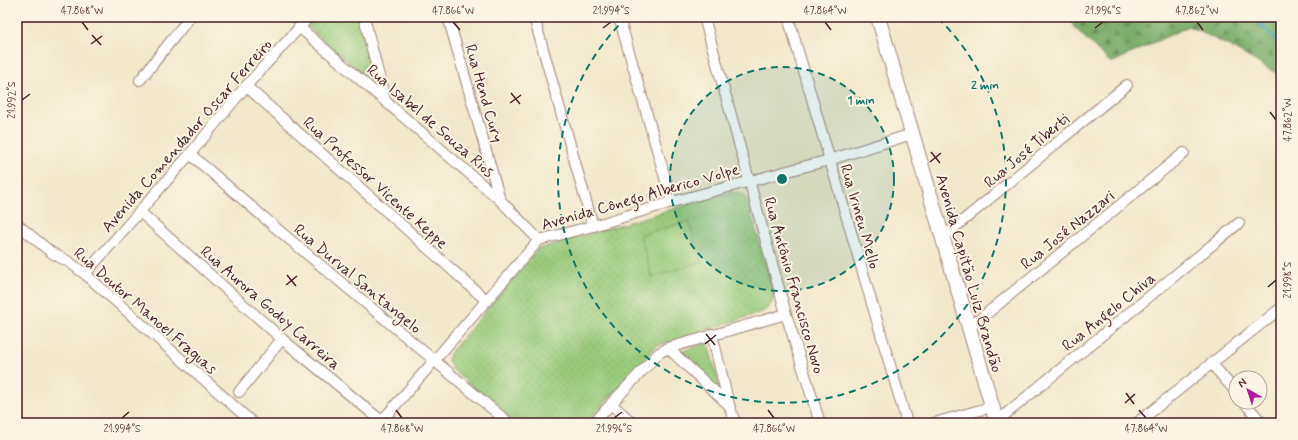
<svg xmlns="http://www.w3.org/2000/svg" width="1298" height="440" viewBox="0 0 1298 440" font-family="Mynerve,sans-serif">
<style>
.green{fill:url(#green-dots);stroke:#727553}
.forest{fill:url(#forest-firs);stroke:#62674b}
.pitch{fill:#9acb7b;stroke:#727553}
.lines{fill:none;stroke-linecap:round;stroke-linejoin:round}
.stream{stroke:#3eaeb8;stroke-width:3}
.street-casing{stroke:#9e837a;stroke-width:12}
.secondary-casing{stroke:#9e837a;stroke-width:16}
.street{stroke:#fff;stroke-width:10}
.secondary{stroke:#fff;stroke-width:14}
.ticks{fill:none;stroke:#4a1f2b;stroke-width:1.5}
.ring{fill:none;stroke:#0f766e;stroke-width:2;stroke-dasharray:7 5}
.labels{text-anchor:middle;stroke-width:4;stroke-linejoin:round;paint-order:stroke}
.street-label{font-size:16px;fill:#4a1f2b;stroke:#fcf5e5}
.centre{fill:#0f766e;stroke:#fcf5e5;stroke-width:2}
.ring-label{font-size:12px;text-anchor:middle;font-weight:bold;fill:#0f766e;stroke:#fcf5e5;stroke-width:4;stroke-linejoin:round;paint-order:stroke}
.neatline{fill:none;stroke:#4a1f2b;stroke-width:1.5}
.ticks-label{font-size:10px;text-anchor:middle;fill:#4a1f2b}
</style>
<defs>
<pattern id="green-dots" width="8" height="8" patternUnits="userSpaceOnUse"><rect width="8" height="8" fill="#9acb7b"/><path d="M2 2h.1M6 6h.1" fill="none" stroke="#86ae6a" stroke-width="1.8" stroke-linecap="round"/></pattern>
<pattern id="forest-firs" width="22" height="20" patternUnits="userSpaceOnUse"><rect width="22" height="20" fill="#7baf6b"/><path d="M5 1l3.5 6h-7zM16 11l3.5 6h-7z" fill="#678e58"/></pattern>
</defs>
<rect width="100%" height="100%" fill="#fcf5e5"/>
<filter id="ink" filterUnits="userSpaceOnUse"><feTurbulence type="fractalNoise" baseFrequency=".025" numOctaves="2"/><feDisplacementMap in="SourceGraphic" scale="8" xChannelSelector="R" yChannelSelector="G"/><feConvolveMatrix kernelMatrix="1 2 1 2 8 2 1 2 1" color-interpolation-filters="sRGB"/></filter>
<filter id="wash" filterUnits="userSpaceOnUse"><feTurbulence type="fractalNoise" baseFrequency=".012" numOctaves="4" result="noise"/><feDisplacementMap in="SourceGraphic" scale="16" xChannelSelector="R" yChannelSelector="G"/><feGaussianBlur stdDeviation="0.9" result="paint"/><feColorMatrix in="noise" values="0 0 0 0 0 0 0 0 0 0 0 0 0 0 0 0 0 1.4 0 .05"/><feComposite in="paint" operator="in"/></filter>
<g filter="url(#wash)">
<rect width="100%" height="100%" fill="#f1e7ca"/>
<!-- green -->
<g class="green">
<polygon points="315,17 358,17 375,79 374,82 368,79 310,29 308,27 309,24"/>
<path d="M731,192L742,194L747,200L774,294C774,303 769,308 762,312L656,346L587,423H515L452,369L448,360L451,352L538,249Z"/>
<polygon points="706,343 708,344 720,388 719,390 679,352"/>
</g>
<!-- forest -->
<polygon class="forest" points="1069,17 1281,17 1281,76 1231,47 1189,26 1111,63 1075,28 1071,20"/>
<!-- pitch -->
<polygon class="pitch" points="689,221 701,262 652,277 640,235"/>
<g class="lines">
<!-- stream -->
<polyline class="stream" points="1252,17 1281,44"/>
</g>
</g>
<g filter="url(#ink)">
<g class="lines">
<!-- street casing -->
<g class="street-casing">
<g id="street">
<polyline points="364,17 385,100"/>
<polyline points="448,17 500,200"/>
<polyline points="534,17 593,226"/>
<polyline points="619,17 672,202"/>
<polyline points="704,17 786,314 820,423"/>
<polyline points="788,17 907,423"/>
<polyline points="299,27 500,200 539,240"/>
<polyline points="140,80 190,17"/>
<polyline points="246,86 487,301"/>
<polyline points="190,154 282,233 509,423"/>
<polyline points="140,212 282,339 384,423"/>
<polyline points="17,224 52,253 69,262 85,274 253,423"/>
<polyline points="943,237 1127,85"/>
<polyline points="85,274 190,154 246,86 309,17"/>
<polyline points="969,328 1184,153"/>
<polyline points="712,334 729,405 735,423"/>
<polyline points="668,348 729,405"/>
<polyline points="1212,364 1236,392"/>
<polyline points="239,392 282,339"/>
<polyline points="1244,402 1262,423"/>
<polyline points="611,404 633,423"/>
<polyline points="996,422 1239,223"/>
<polyline points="380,423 539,240 593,226 672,202 829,160 912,134"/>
<polyline points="594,423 611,404 659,353 668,348 786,314"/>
<polyline points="934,423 991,407"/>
<polyline points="1137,423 1281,308"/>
<polyline points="1279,423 1281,421"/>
</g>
</g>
<!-- secondary casing -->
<g class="secondary-casing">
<polyline id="secondary" points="878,17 997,423"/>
</g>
<!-- street -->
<use href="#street" class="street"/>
<!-- secondary -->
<use href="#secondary" class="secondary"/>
</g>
</g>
<!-- ticks -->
<path class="ticks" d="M82,22L88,30M453,22L460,30M825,22L831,30M1197,22L1203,30M603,28L611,22M1095,28L1103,22M92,35L101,45M91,44L102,36M511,93L520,104M22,100L30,94M510,103L521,95M1270,112L1276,120M931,152L940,163M930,162L941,153M287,275L296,286M286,285L297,276M1268,287L1276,280M706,334L715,345M705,344L716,335M1126,393L1134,404M1125,403L1135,394M396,410L402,418M768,410L774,418M1139,410L1146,418M122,418L129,412M614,418L622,412"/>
<!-- distance rings -->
<circle cx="782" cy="179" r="112" fill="#0f766e" fill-opacity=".12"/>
<g class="ring">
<circle cx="782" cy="179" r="112"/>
<path d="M938 18A224 224 0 1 1 626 18"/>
</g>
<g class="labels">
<!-- street labels -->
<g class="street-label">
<text transform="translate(485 93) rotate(74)" y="6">Rua Hend Cury</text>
<text transform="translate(431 120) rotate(41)" y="6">Rua Isabel de Souza Rios</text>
<text transform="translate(186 135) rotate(-49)" y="6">Avenida Comendador Oscar Ferreiro</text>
<text transform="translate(1026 150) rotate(-40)" y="6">Rua José Tiberti</text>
<text transform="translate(376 182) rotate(42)" y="6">Rua Professor Vicente Keppe</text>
<text transform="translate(640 196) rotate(-16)" y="6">Avenida Cônego Alberico Volpe</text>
<text transform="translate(861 216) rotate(74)" y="6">Rua Irineu Mello</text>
<text transform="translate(1067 229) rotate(-39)" y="6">Rua José Nazzari</text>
<text transform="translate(970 273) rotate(74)" y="6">Avenida Capitão Luiz Brandão</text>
<text transform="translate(358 278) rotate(40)" y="6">Rua Durval Santangelo</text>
<text transform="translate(795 285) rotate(74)" y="6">Rua Antônio Francisco Novo</text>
<text transform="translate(271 307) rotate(41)" y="6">Rua Aurora Godoy Carreira</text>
<text transform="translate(146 310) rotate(41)" y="6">Rua Doutor Manoel Fraguas</text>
<text transform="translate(1108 311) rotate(-39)" y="6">Rua Angelo Chiva</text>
</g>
</g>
<circle cx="782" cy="179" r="6" class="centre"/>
<g class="ring-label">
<text x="985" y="89">2 min</text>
<text x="861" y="104">1 min</text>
</g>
<!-- margin -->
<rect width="1298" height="440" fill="none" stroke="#fcf5e5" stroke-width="44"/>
<!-- north arrow -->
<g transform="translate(1248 390) rotate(321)"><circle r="19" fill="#fcf5e5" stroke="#b59f9b"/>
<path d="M0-3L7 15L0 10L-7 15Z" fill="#b5179e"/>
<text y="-6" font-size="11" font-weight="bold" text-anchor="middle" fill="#4a1f2b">N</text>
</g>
<rect x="22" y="22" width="1254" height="396" class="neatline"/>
<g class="ticks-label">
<text x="82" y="14">47.868°W</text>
<text x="453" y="14">47.866°W</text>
<text x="611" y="14">21.994°S</text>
<text x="825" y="14">47.864°W</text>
<text x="1103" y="14">21.996°S</text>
<text x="1197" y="14">47.862°W</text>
<text transform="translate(11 100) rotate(-90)" y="4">21.992°S</text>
<text transform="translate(1287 120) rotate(-90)" y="4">47.862°W</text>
<text transform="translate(1287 280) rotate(-90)" y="4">21.998°S</text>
<text x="122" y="432">21.994°S</text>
<text x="402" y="432">47.868°W</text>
<text x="614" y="432">21.996°S</text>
<text x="774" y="432">47.866°W</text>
<text x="1146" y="432">47.864°W</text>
</g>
</svg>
